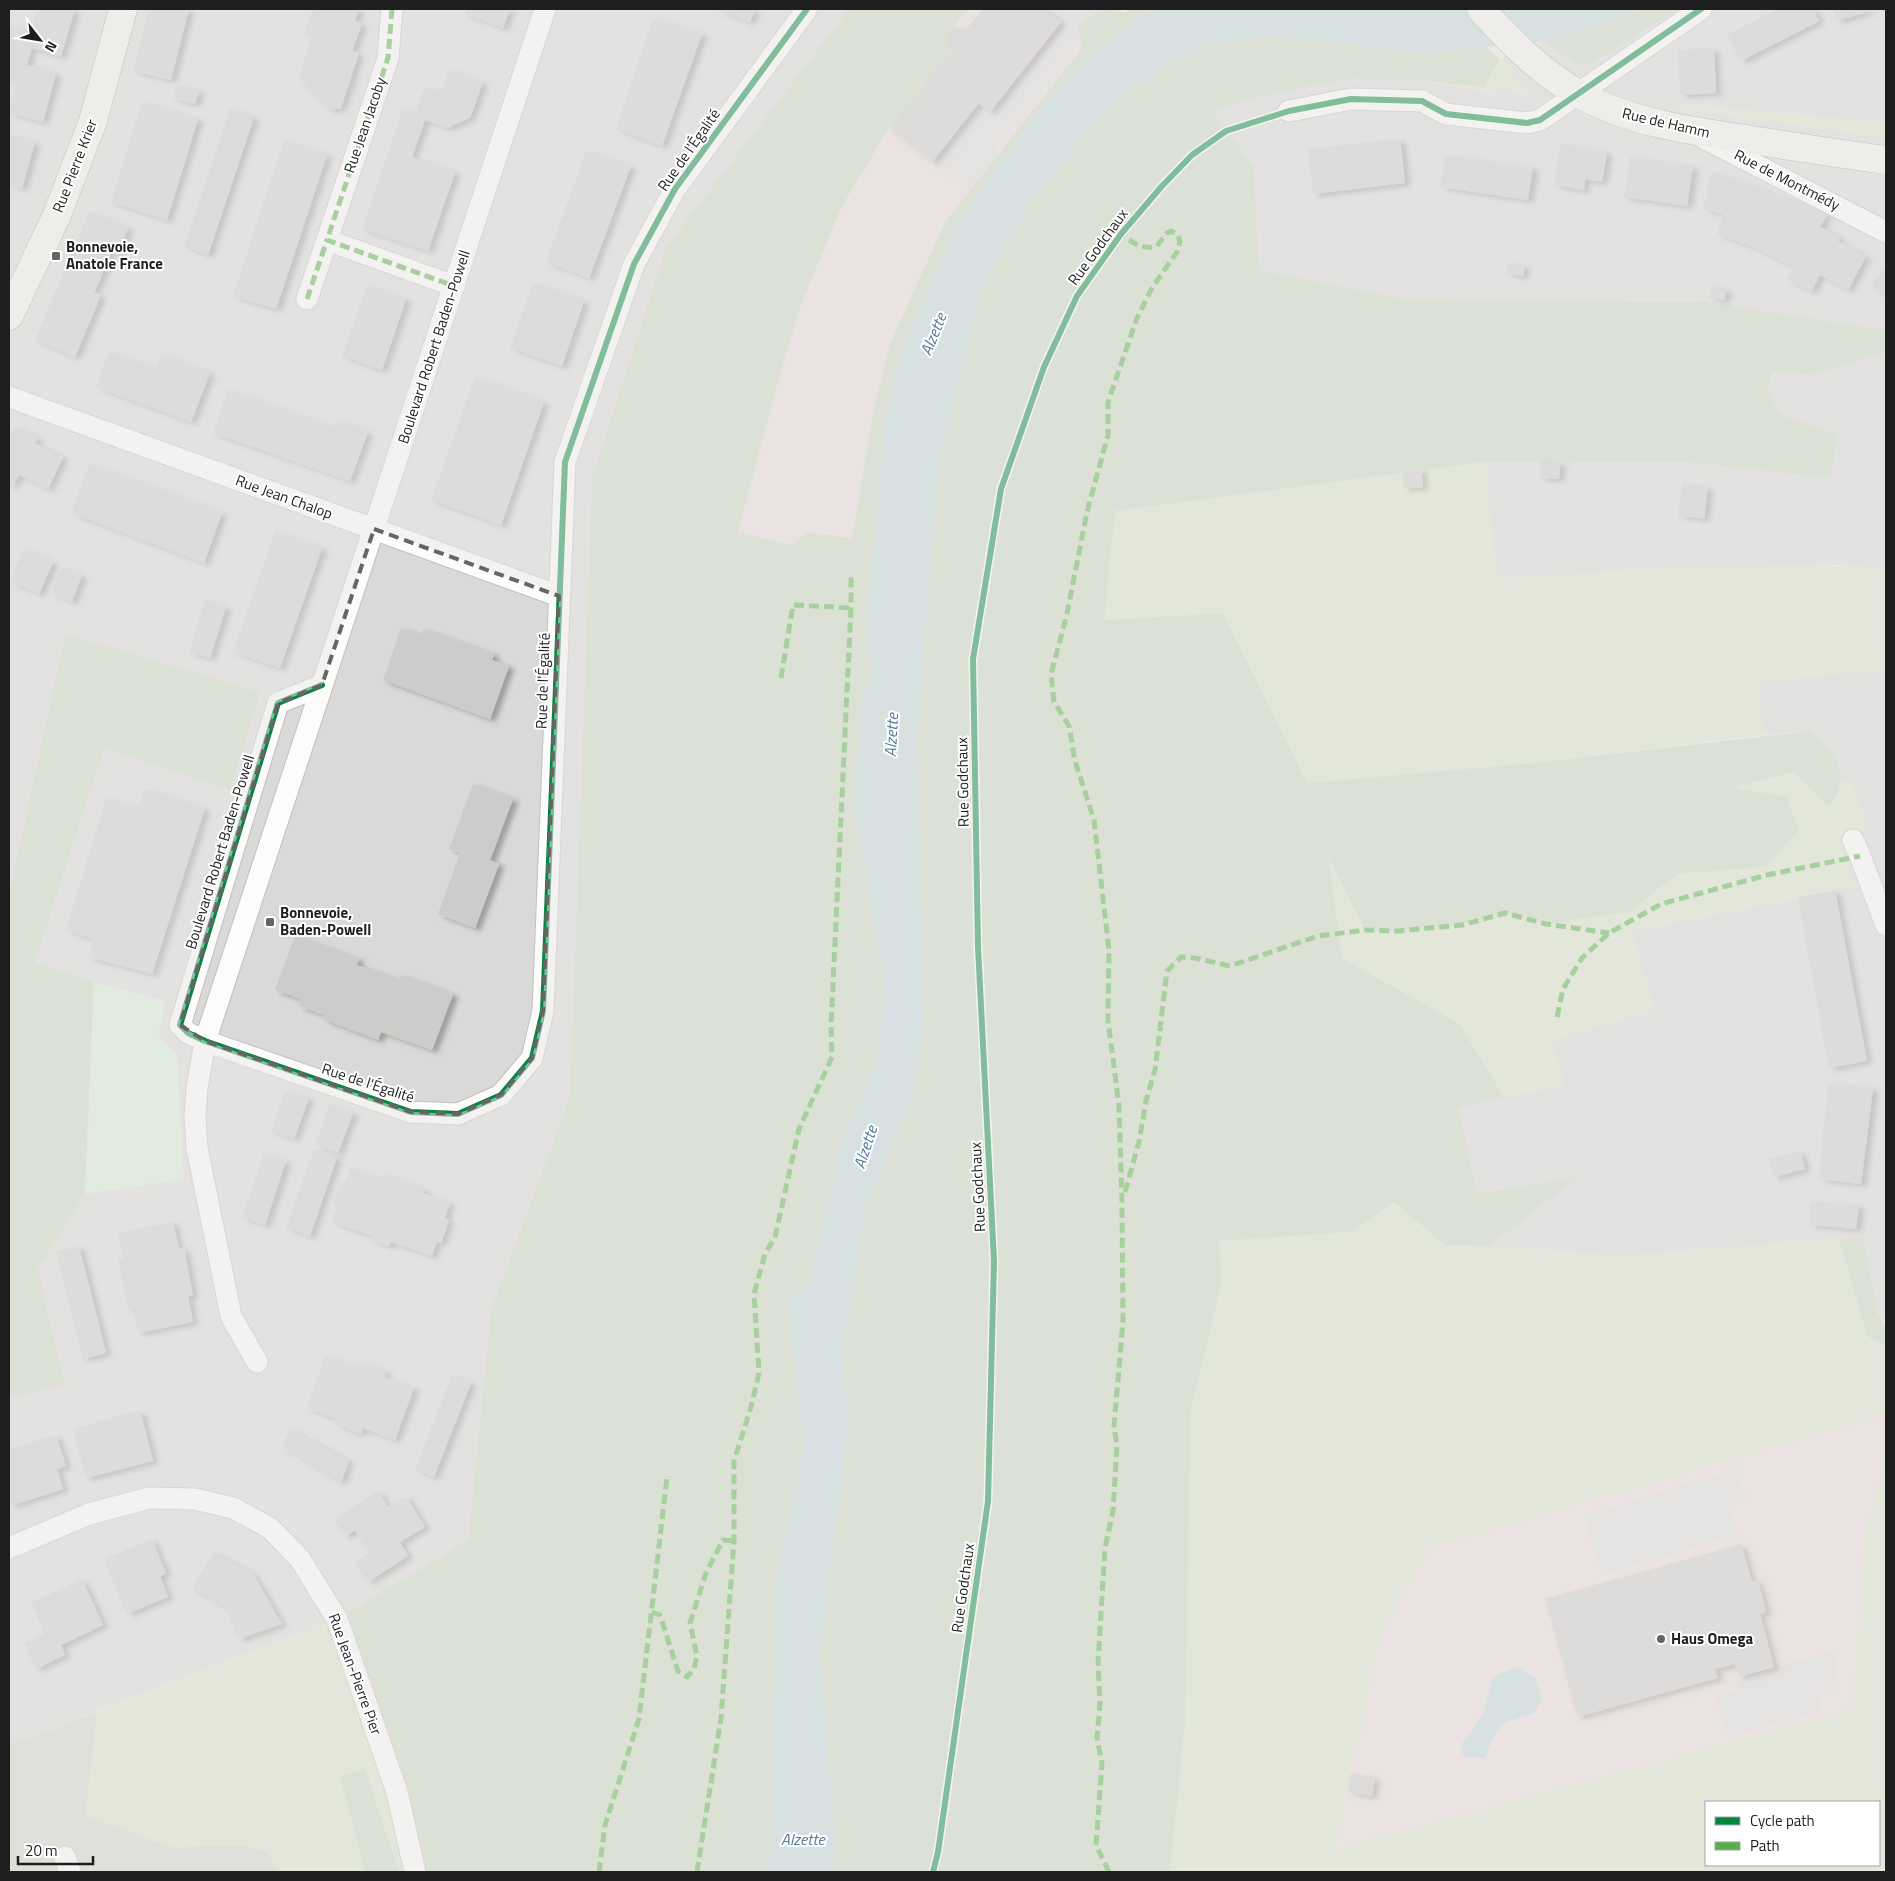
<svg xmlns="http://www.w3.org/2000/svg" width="1895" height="1881" viewBox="0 0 1895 1881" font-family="'Titillium Web',sans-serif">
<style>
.residential{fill:#dad9d8}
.commercial{fill:#e8dbda}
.construction{fill:#d4d2c9}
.grass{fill:#d9e5c9;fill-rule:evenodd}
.forest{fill:#c9d7bf}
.park{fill:#d7eed5}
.parking{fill:#dcdbda}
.water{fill:#bed7db}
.building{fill:#ceccca;filter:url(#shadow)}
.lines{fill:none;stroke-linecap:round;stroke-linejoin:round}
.minor-casing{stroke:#c1c0bf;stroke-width:23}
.secondary-casing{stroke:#929381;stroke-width:29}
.minor{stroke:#fcfcfb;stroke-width:21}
.secondary{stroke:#f2f2eb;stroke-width:28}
.quiet{stroke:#55b145;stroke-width:5;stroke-dasharray:10 5;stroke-linecap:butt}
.cycleway-casing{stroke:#fff;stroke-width:9}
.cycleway{stroke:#00873e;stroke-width:6}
.marked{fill:none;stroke:#666564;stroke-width:4;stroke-dasharray:10 6;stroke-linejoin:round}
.poi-dot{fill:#666564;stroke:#fff;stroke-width:2}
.labels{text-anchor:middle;stroke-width:4;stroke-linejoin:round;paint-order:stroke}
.street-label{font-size:15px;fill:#1e1e1e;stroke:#fff}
.poi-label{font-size:15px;font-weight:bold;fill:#1e1e1e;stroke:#fff;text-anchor:start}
.water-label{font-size:16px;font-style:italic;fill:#527a9b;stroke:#fff}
</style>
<defs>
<filter id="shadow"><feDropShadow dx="5.5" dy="3" stdDeviation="2.5" flood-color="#0004"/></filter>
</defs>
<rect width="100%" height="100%" fill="#ebe9e7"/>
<!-- residential -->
<g class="residential">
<polygon points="9,9 849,9 666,247 592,477 570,1096 491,1310 468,1540 337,1619 9,1745 9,1398 65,1383 38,1269 85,1194 94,982 35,964 104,749 230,790 65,634 9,895"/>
<polygon points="1680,9 1886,9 1886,123 1681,104 1680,109 1886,137 1886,330 1708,302 1410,300 1259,270 1254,166 1212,111 1250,99 1348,79 1425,81 1496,94 1498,87 1530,95 1509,77 1514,70 1500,59 1544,41 1574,63 1644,32"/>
<polygon points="1886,353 1886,569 1838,565 1691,567 1496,579 1485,462 1684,462 1831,478 1838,434 1779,414 1768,386 1772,372 1810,375"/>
<polygon points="1886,670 1886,1323 1877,1309 1863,1237 1622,1256 1489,1246 1576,1178 1478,1193 1458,1107 1564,1084 1551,1040 1654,1010 1631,931 1835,890 1837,838 1850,781 1841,781 1838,764 1811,731 1764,735 1757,681"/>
</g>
<!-- commercial -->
<g class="commercial">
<polygon points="968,9 1101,9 1078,25 1082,48 945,222 890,344 872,417 852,538 805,532 793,545 738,532 778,382 802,302 842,206 889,128 954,45 945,38"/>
<polygon points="1886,1414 1886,1457 1864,1539 1853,1709 1334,1850 1381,1633 1429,1548"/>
</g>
<!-- construction -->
<polygon class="construction" points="97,1712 86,1815 171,1847 244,1845 268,1852 279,1872 9,1872 9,1745"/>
<!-- grass -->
<g class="grass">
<polygon points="1500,59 1514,70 1509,77 1532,96 1499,87 1496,94 1425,81 1482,87"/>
<polygon points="1681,104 1886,123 1886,137 1680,109"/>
<path d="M1485,462L1496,579C1626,571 1756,559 1886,569V670L1758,681L1764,735L1532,763L1307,783L1223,613L1103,620L1114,511Z"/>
<polygon points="1794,772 1835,800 1841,781 1850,781 1868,826 1837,838 1856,885 1632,931 1654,1010 1551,1040 1565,1083 1504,1097 1459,1023 1342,958 1329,855 1462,925 1505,913 1546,924 1630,912 1677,874 1765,867 1729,789"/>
<path d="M1394,1202L1445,1245L1489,1246L1622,1256L1839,1239L1867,1336L1885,1346L1886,1350V1414L1429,1548L1381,1633L1334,1850L1853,1709L1864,1539L1886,1457V1872H1170L1185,1725L1191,1410L1222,1281L1219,1241L1352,1232ZM1706,1802H1879V1865H1706Z"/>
<polygon points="337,1619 415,1872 399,1872 365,1768 340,1778 365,1872 279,1872 268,1852 244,1845 171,1847 86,1815 97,1712"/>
</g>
<!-- forest -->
<g class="forest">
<path d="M849,9H968L945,38L954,45L889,128L842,206L802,302L778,382L738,532L793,545L805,532L852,538L872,417L890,344L945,222L1082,48L1078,25C1097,12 1101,4 1125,13L1130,9H1158L1147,13L1041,108L954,230L903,350L885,429L866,641C877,666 880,673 864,697L854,801L884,979L879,1061L841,1143L812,1277L789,1299L804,1450L776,1583L773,1825L768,1872H415L337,1619L468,1540L491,1310L570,1096L592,477L666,247Z"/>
<polygon points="1646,9 1680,9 1590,64 1574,63 1544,41"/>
<path d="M1279,35L1427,53L1485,46L1500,59L1483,87L1425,81L1348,79L1250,99L1212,111L1254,166L1259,270L1410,300L1708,302L1886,330V353L1810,375L1772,372L1768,386L1779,414L1838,434L1831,478L1684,462H1485L1115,511L1104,620L1223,613L1307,783L1532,763L1811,731C1819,740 1834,754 1838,764C1844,779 1839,798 1827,806L1794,772L1731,788L1786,796L1799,831L1765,867L1677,874L1630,912L1546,924L1505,913L1462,925L1398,931L1365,930L1329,857L1342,958L1459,1023L1504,1097L1458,1108L1478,1193L1577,1178L1489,1246L1445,1245L1394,1202L1352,1232L1219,1241L1222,1281L1191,1410L1185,1725L1170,1872H829L835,1843L819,1652L848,1427L842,1353L865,1206L911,1101L923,1021L916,743L938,466L980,291L1033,197L1111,105L1169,62L1212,43Z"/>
<polygon points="65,634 260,692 230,790 104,749 35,963 94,982 85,1194 38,1269 65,1384 9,1398 9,895"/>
<polygon points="1863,1237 1877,1309 1886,1330 1886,1350 1885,1346 1867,1336 1839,1239"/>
<polygon points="365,1768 399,1872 365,1872 340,1777"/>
</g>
<!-- park -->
<polygon class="park" points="94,982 165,1001 159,1036 177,1054 184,1179 85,1194"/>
<!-- parking -->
<g class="parking">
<polygon points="1043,9 1101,9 1078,25 1082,48 1072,49 1073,58 1064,59 1065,67 1057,69 1058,77 1050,78 1051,85 1042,87 1043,95 1034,97 1036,105 1027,106 1028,114 1020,116 1021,127 1012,128 1013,136 1005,137 994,151 998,154 970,190 932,162 979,103 990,112 1061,23"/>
<polygon points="1736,1469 1746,1501 1728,1506 1737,1534 1602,1575 1584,1516"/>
<polygon points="1833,1651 1840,1696 1817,1693 1821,1711 1728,1737 1716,1697 1738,1689 1736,1678"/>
</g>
<!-- water -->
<g class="water">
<path d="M1158,9H1646L1544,41L1427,53L1279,35L1212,43L1169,62L1111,105L1033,197L980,291L938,466L916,743L923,1021L911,1101L865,1206L842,1353L848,1427L819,1652L835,1843L829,1872H768L773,1825L776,1583L804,1450L789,1299L812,1277L841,1143L879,1061L884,979L854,801L864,697C880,673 877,666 866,641L885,429L903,350L954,230L1041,108L1088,59L1147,13Z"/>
<path d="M1516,1667L1535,1678L1542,1699L1533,1714C1496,1724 1499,1723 1485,1758H1468L1462,1754V1743L1483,1715L1493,1677Z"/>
</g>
<!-- building -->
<g class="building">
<polygon points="38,9 75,9 61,56 32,48 27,65 56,73 43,122 9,113 16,85 9,83 9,26 30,33"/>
<polygon points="149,9 189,9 171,80 133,71"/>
<polygon points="314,9 359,9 355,21 362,24 352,51 359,53 341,108 329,110 299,77 312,37 304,34"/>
<polygon points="467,9 510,9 503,28 465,14"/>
<polygon points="715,9 755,9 750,22"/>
<polygon points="983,9 1043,9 1061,22 990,112 979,103 932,162 889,128 954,45 945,38 954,26 963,33"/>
<polygon points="1778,9 1813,9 1819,21 1741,61 1727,35"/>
<polygon points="1833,9 1875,9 1837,21"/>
<polygon points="653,18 702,34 662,146 616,129"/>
<polygon points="1714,48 1716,93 1680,95 1678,50"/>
<polygon points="449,70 483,82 470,118 447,128 425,120 412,157 455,172 428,251 362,229 403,109 415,113 425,87 441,93"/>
<polygon points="177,85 199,91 195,104 173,98"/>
<polygon points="142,102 198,119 167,220 111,202"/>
<polygon points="230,109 254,117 208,255 184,246"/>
<polygon points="9,135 35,142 22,188 9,184"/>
<polygon points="1400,139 1405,183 1313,194 1308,149"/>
<polygon points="284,141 327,155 276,309 233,296"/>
<polygon points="1560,144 1607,152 1602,182 1585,179 1584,190 1554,185"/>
<polygon points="586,151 631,166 589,278 546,262"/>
<polygon points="1445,155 1533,167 1528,200 1440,187"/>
<polygon points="1630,157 1693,166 1687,206 1624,197"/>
<polygon points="1712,172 1807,205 1827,215 1820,227 1840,238 1838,241 1866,256 1848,290 1820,275 1811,292 1787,279 1794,267 1753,247 1717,234 1724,215 1703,208 1709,191 1706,190"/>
<polygon points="89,212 128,228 118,253 112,250 99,282 94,292 101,295 75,357 35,340"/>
<polygon points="1507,263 1525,266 1523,276 1506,273"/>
<polygon points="1886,264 1886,296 1871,285"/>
<polygon points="533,283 584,301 562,366 510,348"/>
<polygon points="367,286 406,299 382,370 342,356"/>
<polygon points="1713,286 1727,290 1724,301 1709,297"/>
<polygon points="109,352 155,369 161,354 210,373 191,422 96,387"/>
<polygon points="475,377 544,402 501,525 431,500"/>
<polygon points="228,390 335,428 338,421 368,432 350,481 213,433"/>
<polygon points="15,427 38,438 35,443 63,457 48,489 19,475 12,487 9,486 9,431 13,433"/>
<polygon points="1541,461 1560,462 1559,479 1540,478"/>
<polygon points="89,464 222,513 204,563 71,513"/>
<polygon points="1421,469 1423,487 1404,488 1402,471"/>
<polygon points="1682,483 1708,487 1704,519 1678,515"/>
<polygon points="275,532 322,548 280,668 233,652"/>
<polygon points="23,549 53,562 39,594 10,581"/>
<polygon points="62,567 82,575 72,602 51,593"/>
<polygon points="205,600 226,607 210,658 189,652"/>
<polygon points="401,628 421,635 423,629 494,654 492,660 509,666 490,719 383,680"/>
<polygon points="473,784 513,799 490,860 499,864 475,928 438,914 460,853 449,849"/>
<polygon points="145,789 205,808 152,974 88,957 94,939 66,930 106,798 138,807"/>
<polygon points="1835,890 1867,1061 1829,1068 1798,897"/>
<polygon points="295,936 359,959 357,965 399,980 401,975 453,994 432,1050 381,1032 378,1040 323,1019 324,1015 299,1006 301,999 275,990"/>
<polygon points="1828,1082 1873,1088 1861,1184 1819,1179"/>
<polygon points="286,1090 309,1098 294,1139 271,1131"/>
<polygon points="330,1104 353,1113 338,1153 315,1144"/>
<polygon points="314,1149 337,1157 310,1236 286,1228"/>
<polygon points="1800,1151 1805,1169 1774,1177 1769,1159"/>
<polygon points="264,1154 286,1161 265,1225 242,1217"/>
<polygon points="350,1168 382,1180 384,1174 425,1189 423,1193 450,1203 445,1218 449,1220 441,1243 437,1241 432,1256 391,1242 389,1246 371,1240 372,1236 332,1222 338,1205 333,1204 341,1181 346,1182"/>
<polygon points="1811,1201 1859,1205 1856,1229 1809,1225"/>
<polygon points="173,1222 179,1249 184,1248 193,1295 188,1296 193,1322 138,1333 133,1308 128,1309 118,1260 123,1259 118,1233"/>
<polygon points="79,1246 106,1353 83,1359 56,1252"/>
<polygon points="325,1356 356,1367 358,1361 386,1371 384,1377 414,1388 395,1440 363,1428 361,1434 334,1424 336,1419 307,1408"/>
<polygon points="452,1375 471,1383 434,1477 415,1470"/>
<polygon points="140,1410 153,1461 86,1478 73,1429"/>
<polygon points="290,1429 349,1461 341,1482 282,1447"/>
<polygon points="56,1435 66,1466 57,1469 63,1489 10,1506 9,1500 9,1450"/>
<polygon points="378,1491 388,1507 406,1496 425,1527 400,1542 408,1556 368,1582 355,1562 369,1553 355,1530 345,1537 334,1519"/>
<polygon points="152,1539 166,1573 160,1576 168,1597 127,1614 104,1559"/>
<polygon points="1741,1544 1752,1582 1758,1580 1766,1612 1760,1614 1774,1667 1739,1677 1735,1664 1715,1669 1718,1678 1577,1717 1545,1599"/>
<polygon points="214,1552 253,1574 282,1624 239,1639 225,1607 192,1588"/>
<polygon points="82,1579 103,1625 61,1645 65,1655 36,1669 24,1643 45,1633 31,1603"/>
<polygon points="1351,1773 1375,1777 1372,1796 1348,1792"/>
</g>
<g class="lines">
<!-- minor casing -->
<g class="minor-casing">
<g id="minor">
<polyline points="392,9 388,58 327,240 454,286"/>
<polyline points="1289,111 1351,99 1422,101 1446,114 1527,123 1540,120 1701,9"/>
<polyline points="1704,138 1886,232"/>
<polyline points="307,299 327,240"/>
<polyline points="9,397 559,596"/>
<polyline points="322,685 278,703 180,1025 188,1033 205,1041 411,1112 458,1114 501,1095 532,1058 543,1011 565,462 634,264 675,189 807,9"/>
<polyline points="1853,840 1860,856 1886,925"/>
<polyline points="257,1362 231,1316 197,1148 195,1117 197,1088 205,1041 545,9"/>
<polyline points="9,1548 89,1514 149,1498 195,1499 233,1508 270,1528 300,1559 337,1619 397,1792 415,1872"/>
<polyline points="65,1857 70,1872"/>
</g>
</g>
<!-- secondary casing -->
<g class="secondary-casing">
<g id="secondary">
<path d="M1481,9C1509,40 1540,72 1577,93C1630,123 1692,131 1752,140C1796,147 1841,154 1886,160"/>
<polyline points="9,316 57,215 93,121 123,9"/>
</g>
</g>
<!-- minor -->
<use href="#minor" class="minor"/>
<!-- secondary -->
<use href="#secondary" class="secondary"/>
<!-- quiet -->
<g class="quiet">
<polyline points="392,9 388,58 327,240 454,286"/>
<polyline points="307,299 327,240"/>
<polyline points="781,678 793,605 851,608"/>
<polyline points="1557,1017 1563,989 1582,958 1609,933 1661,904 1767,875 1860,856"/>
<polyline points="1125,1192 1139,1142 1146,1101 1155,1070 1167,971 1181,957 1195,958 1230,966 1318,936 1365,930 1398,931 1462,925 1505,913 1546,924 1609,933"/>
<polyline points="652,1612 660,1615 678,1671 687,1677 694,1669 697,1656 690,1623 706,1573 723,1540 734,1541"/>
<polyline points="599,1872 605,1825 639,1719 667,1477"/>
<polyline points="697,1872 721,1718 734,1541 734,1461 751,1407 759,1373 754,1294 765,1254 775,1237 799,1129 832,1057 831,1026 851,608 851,573"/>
<path d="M1109,1872L1096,1845L1102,1764L1097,1738L1100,1704L1098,1663L1105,1548L1113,1511L1117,1446L1114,1426L1123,1322L1122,1201L1119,1106L1108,1020L1109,950L1094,820L1075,761L1069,726L1054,702L1051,674L1067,614L1087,512L1108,435V402L1137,318L1152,288L1177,252L1180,242L1178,235L1171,231L1167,233L1156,247C1141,249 1133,243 1121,234"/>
</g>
<!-- cycleway casing -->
<g class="cycleway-casing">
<g id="cycleway">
<polyline points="322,685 278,703 180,1025 188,1033 205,1041 411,1112 458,1114 501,1095 532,1058 543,1011 565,462 634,264 675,189 807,9"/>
<polyline points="933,1872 938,1852 988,1501 994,1261 978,947 973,659 1001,489 1044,367 1077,296 1121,234 1162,186 1192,155 1226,131 1289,111 1351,99 1422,101 1446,114 1527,123 1540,120 1701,9"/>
</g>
</g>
<!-- cycleway -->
<use href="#cycleway" class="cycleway"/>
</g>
<!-- marked area -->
<path d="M0 0H1895V1881H0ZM374,529L559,596L543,1011L532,1058L501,1095L458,1114L411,1112L205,1041L180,1025L278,703L322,685Z" fill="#ebe9e7" fill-opacity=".55" fill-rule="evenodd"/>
<path class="marked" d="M374,529L559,596L543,1011L532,1058L501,1095L458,1114L411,1112L205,1041L180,1025L278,703L322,685Z"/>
<!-- markers -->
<g class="poi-dot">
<rect x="51" y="251" width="10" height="10" rx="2.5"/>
<rect x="265" y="917" width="10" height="10" rx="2.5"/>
<circle cx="1661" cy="1639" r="5"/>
</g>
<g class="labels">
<!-- street labels -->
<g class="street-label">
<text transform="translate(1666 123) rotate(13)" y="5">Rue de Hamm</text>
<text transform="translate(365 125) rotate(-71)" y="5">Rue Jean Jacoby</text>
<text transform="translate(689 150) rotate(-55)" y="5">Rue de l'Égalité</text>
<text transform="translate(75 166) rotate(-69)" y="5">Rue Pierre Krier</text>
<text transform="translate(1787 180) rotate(27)" y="5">Rue de Montmédy</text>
<text transform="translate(1098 247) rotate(-54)" y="5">Rue Godchaux</text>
<text transform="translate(434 347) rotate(-72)" y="5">Boulevard Robert Baden-Powell</text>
<text transform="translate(284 497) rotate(20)" y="5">Rue Jean Chalop</text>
<text transform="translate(543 681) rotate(-88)" y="5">Rue de l'Égalité</text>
<text transform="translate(963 782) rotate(-91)" y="5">Rue Godchaux</text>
<text transform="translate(220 852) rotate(-73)" y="5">Boulevard Robert Baden-Powell</text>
<text transform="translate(368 1083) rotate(18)" y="5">Rue de l'Égalité</text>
<text transform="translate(978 1187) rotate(-93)" y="5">Rue Godchaux</text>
<text transform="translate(963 1588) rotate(-82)" y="5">Rue Godchaux</text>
<text transform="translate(355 1674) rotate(70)" y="5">Rue Jean-Pierre Pier</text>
</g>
<!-- poi labels -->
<g class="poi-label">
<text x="66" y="252">Bonnevoie,<tspan x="66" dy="17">Anatole France</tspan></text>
<text x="280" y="918">Bonnevoie,<tspan x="280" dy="17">Baden-Powell</tspan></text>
<text x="1671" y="1644">Haus Omega</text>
</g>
<!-- water labels -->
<g class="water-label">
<text transform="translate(933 334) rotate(-68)" y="6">Alzette</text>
<text transform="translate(891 735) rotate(-87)" y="6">Alzette</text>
<text transform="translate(865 1147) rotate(-72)" y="6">Alzette</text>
<text x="803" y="1845">Alzette</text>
</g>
</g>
<!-- border -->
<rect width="1895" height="1881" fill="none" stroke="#1e1e1e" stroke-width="20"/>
<!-- legend -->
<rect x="1705" y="1801" width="175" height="65" fill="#ffffff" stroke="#a5a5a5"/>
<rect x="1715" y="1817" width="25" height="8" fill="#00873e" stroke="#a5a5a5"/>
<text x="1750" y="1826" font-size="15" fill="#1e1e1e">Cycle path</text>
<rect x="1715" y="1842" width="25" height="8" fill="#55b145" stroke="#a5a5a5"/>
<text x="1750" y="1851" font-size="15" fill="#1e1e1e">Path</text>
<!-- north arrow -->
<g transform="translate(40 40) rotate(121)" stroke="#ffffff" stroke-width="4" paint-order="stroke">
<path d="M0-4L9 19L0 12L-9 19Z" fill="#1e1e1e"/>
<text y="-8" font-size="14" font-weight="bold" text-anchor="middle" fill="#1e1e1e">N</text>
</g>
<!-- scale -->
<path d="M18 1856v8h75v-8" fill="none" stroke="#1e1e1e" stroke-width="2.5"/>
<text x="25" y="1856" font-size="15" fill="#1e1e1e" stroke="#ffffff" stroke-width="4" paint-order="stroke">20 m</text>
</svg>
